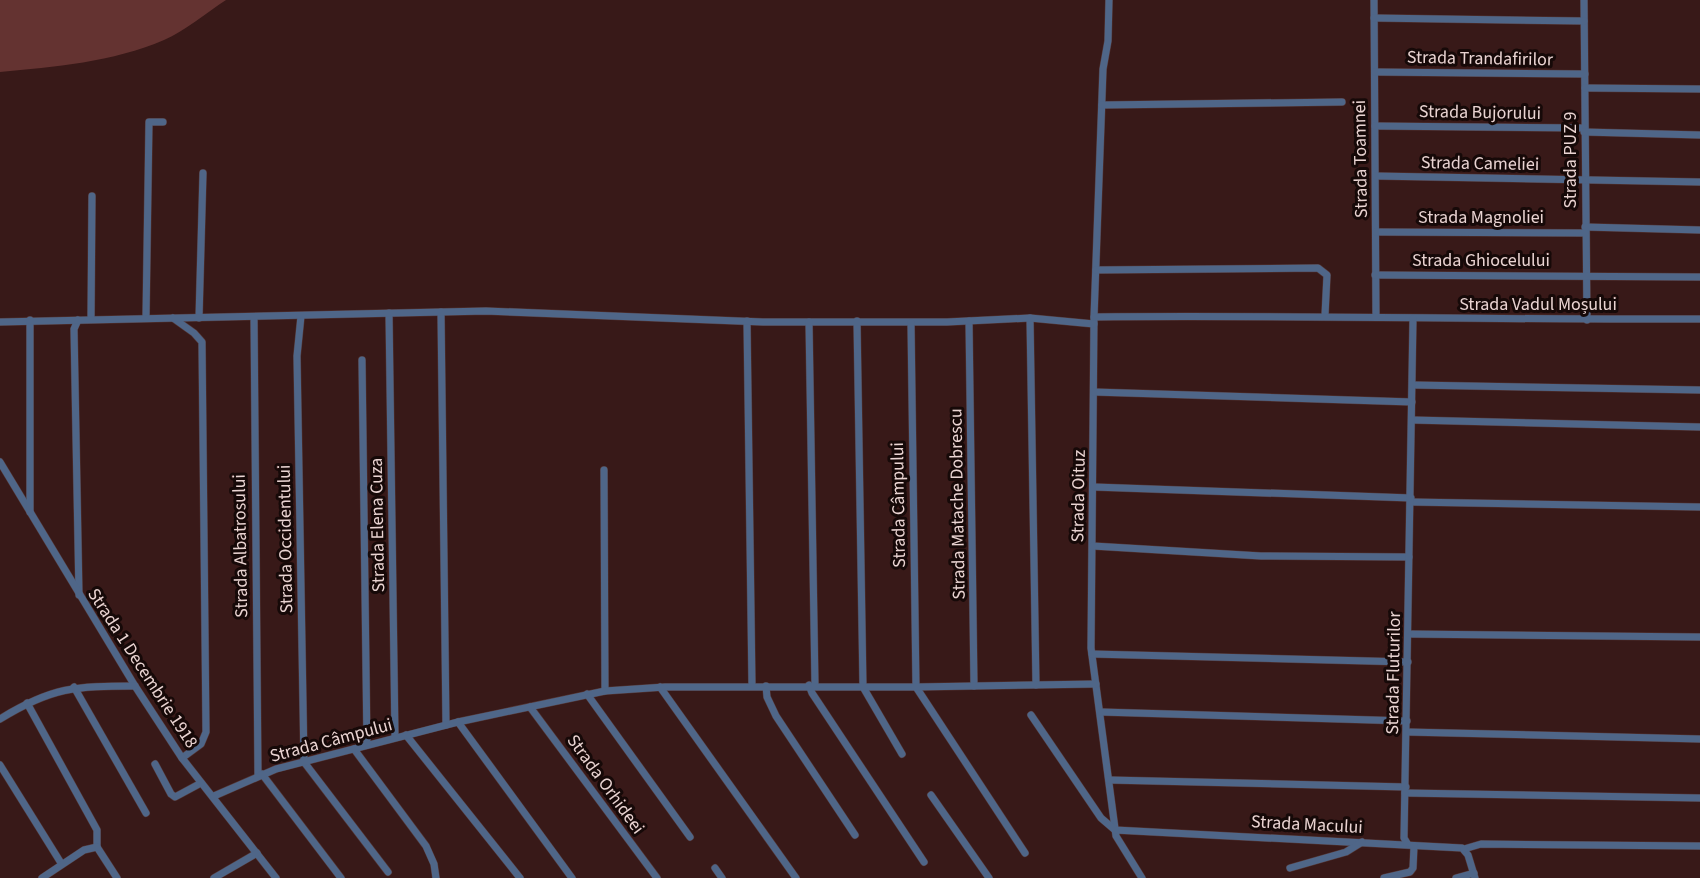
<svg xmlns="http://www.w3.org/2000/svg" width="1700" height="878" viewBox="0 0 1700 878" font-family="'Source Sans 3',sans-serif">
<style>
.green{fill:#643331}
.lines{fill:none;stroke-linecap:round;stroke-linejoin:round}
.minor-casing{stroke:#543736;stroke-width:8}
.minor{stroke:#4f6688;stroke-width:7}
.labels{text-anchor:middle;stroke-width:6;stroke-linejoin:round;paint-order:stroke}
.street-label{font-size:18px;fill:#ead4d2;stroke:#160908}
</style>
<rect width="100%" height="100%" fill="#381918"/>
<!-- green -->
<path class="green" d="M0,0H226C206,13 185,31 164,40C113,62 54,67 0,72Z"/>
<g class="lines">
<!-- minor casing -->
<g class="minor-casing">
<g id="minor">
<polyline points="1109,0 1108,41 1103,69 1094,317 1091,648 1116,836 1142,878"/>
<polyline points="1374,0 1376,317"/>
<polyline points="1584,0 1587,320"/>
<polyline points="1374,18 1584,21"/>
<polyline points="1375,72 1585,74"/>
<polyline points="1585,88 1700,89"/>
<polyline points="1102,105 1342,102"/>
<polyline points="1375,126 1584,128"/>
<polyline points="1584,132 1700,135"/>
<polyline points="1376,176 1700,182"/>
<polyline points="1585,227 1700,230"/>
<polyline points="1376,232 1585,233"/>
<polyline points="1096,270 1318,268 1327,275 1325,315"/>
<polyline points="1375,275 1700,277"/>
<polyline points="441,312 446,725"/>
<polyline points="389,313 395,737"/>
<polyline points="301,316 297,356 304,762 388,872"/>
<polyline points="146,317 149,122 163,122"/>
<polyline points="254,317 258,775"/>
<path d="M1094,317C1296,315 1498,320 1700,319"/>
<polyline points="173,318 194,333 202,342 206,732 201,744 182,758"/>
<polyline points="199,318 203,173"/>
<polyline points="1030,318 1036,685"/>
<polyline points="91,319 92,196"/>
<polyline points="78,320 74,329 79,595"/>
<polyline points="747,321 752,686"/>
<polyline points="857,321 863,687 902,754"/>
<polyline points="969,321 974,686"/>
<polyline points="0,322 486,311 763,322 947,322 1030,318 1094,324"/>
<polyline points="809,322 815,685"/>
<polyline points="911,323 916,687 1025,853"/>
<polyline points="362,360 367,745"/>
<polyline points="1413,385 1700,390"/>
<polyline points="1094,392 1412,402"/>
<polyline points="1412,420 1700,427"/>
<polyline points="0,462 135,686 182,758 276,878"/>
<polyline points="604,470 605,691"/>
<polyline points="1094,487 1411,498"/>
<polyline points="1411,502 1700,507"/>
<polyline points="30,512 30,320"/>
<polyline points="1093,546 1261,556 1409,557"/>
<polyline points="1408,634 1700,637"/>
<polyline points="1092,654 1408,662"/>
<polyline points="809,685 812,693 924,862"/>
<polyline points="766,686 767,697 776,716 855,835"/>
<polyline points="74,687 146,813"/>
<polyline points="660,687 796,878"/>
<polyline points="587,694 690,837"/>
<polyline points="27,703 97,830 97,847"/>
<polyline points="530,707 657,878"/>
<polyline points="1101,712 1407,721"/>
<polyline points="1031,715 1101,818 1115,830 1462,848 1468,855 1475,878"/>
<path d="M0,719C52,687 75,686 135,686"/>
<polyline points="458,722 572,878"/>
<polyline points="1407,732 1700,739"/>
<polyline points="406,735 520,878"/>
<polyline points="354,749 426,846 434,864 436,878"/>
<polyline points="155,764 171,794 175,797 201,783"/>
<polyline points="0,765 61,863"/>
<polyline points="262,774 341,878"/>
<polyline points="1109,780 1406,787"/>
<polyline points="1405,793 1700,798"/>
<polyline points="931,795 989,878"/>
<polyline points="214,796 276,769 458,722 605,691 665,687 916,687 1096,684"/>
<polyline points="1407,843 1404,838 1413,319"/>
<polyline points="97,847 117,878"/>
<polyline points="1464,849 1481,844 1700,846"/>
<polyline points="715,868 722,878"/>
<polyline points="1290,868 1346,852 1362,842"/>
<polyline points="42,878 84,850 97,847"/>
<polyline points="214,878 257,853"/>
<polyline points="1384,878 1410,872 1413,868 1414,846"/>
<polyline points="1456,878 1474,873"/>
</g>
</g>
<!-- minor -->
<use href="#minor" class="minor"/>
</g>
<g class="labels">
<!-- street labels -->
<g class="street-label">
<text transform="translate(1480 58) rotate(1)" y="6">Strada Trandafirilor</text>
<text transform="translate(1480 112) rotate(1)" y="6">Strada Bujorului</text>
<text transform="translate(1360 159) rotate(-91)" y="6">Strada Toamnei</text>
<text transform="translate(1570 160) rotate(-90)" y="6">Strada PUZ 9</text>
<text transform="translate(1480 163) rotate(1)" y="6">Strada Cameliei</text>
<text x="1481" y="223">Strada Magnoliei</text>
<text x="1481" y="266">Strada Ghiocelului</text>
<text x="1538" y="310">Strada Vadul Moșului</text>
<text transform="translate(1078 496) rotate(-89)" y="6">Strada Oituz</text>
<text transform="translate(957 504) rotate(-91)" y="6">Strada Matache Dobrescu</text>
<text transform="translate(898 505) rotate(-91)" y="6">Strada Câmpului</text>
<text transform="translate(377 525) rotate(-91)" y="6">Strada Elena Cuza</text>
<text transform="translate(285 539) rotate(-91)" y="6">Strada Occidentului</text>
<text transform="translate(240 546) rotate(-91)" y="6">Strada Albatrosului</text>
<text transform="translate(143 668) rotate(57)" y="6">Strada 1 Decembrie 1918</text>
<text transform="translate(1393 673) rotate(-89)" y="6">Strada Fluturilor</text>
<text transform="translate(331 740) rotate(-15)" y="6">Strada Câmpului</text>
<text transform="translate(606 784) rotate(54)" y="6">Strada Orhideei</text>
<text transform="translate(1307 824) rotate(3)" y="6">Strada Macului</text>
</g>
</g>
</svg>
